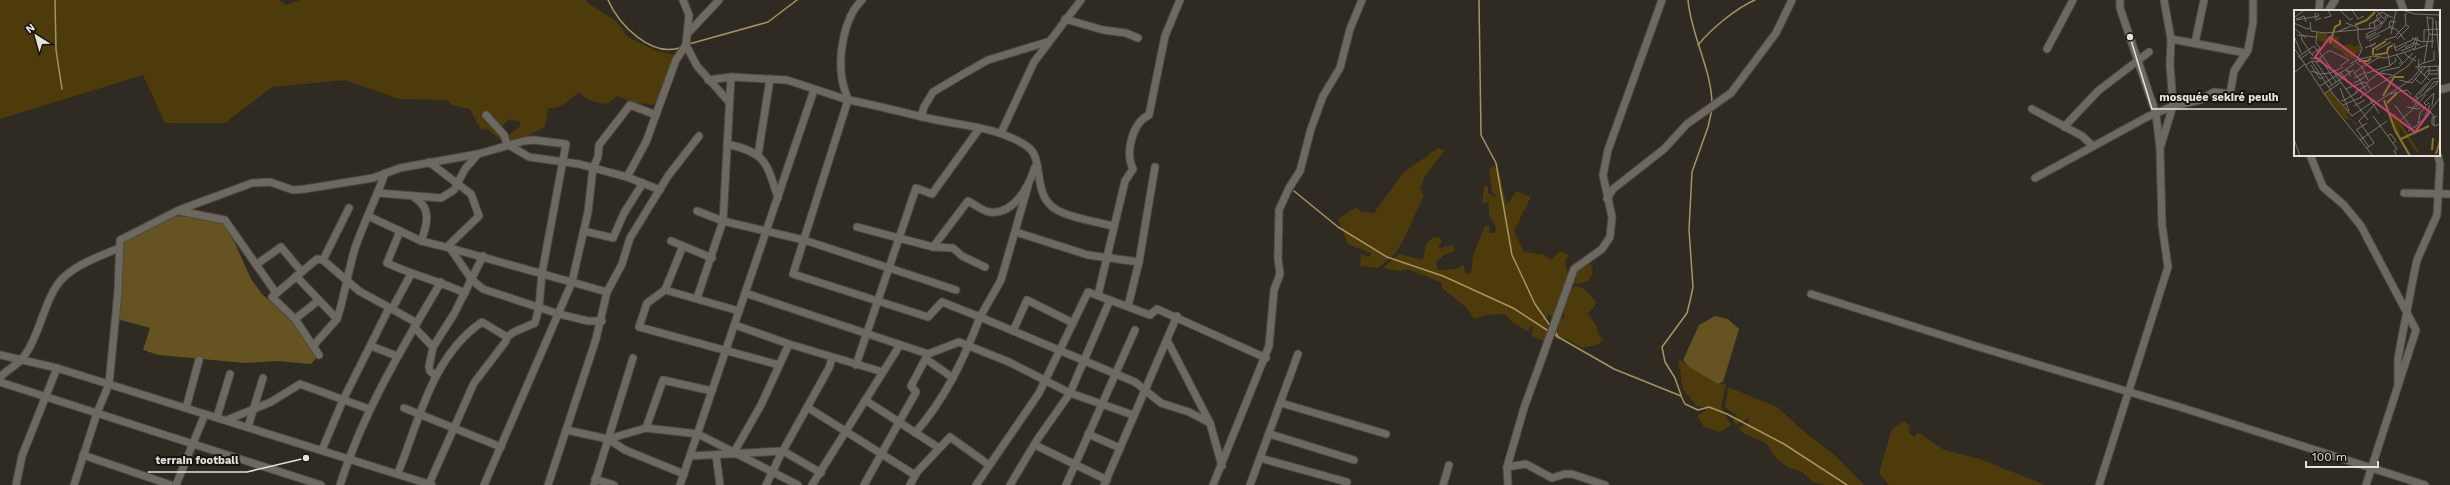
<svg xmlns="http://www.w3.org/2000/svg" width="2450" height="485" viewBox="0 0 2450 485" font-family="'Work Sans',sans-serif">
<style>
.green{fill:#4d3b0b}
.forest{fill:#665322}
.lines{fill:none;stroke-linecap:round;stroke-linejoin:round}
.stream{stroke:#a79460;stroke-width:1.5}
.minor-casing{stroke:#4c4a42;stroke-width:9}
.minor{stroke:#6d6960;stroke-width:7}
.inset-river{fill:none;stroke:#8d722b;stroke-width:2}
.inset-road{fill:none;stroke:#77746d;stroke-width:1}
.view{fill:#c94075;fill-opacity:0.15;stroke:#c94075;stroke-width:2}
.inset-edge{fill:none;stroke:#e4e2dc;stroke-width:2}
.leader{fill:none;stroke:#e4e2dc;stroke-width:1.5}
.callout-dot{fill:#e4e2dc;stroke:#161410;stroke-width:1.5}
.callout-label{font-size:11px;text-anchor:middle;font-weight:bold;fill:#e4e2dc;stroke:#161410;stroke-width:4;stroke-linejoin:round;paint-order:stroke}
</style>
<rect width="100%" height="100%" fill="#2f2b23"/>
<!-- green -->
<g class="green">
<path d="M0,0H279L286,5L300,0H587L586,2L616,21L628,37L656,51L676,55L660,98L653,105L632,102L617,96L607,104C596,102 586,101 579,92C569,100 562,109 548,108L545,127L526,137L511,140L508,136L520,126V122L509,119L503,125L501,140L486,128L481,130L470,109L452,105L446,100L399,99L345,80L272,87L225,123H165L143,75L0,119Z"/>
<polygon points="1438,148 1444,151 1425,176 1420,188 1424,195 1405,237 1395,254 1378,268 1360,266 1361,254 1370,257 1371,253 1348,244 1338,219 1356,207 1361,212 1374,213 1403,173"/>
<polygon points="1493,166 1499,170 1506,204 1510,202 1516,191 1531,197 1514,231 1524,252 1545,255 1550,260 1561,251 1569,255 1565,261 1567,271 1571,271 1554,317 1548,314 1545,322 1551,324 1544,341 1532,336 1533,326 1531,326 1528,331 1512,322 1505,314 1486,315 1474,319 1466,307 1442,288 1442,283 1408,269 1399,271 1383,268 1399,254 1423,260 1426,244 1432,238 1439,237 1442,241 1438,245 1440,248 1453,245 1455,251 1444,255 1436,262 1438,270 1456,269 1464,265 1465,274 1471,273 1473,255 1485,226 1489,226 1490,233 1495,233 1496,227 1489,215 1489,202 1482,203 1484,186 1488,186 1488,193 1494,197 1495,195 1492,192 1489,169"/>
<path d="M1591,264L1593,273C1588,285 1582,282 1572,284L1580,267Z"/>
<polygon points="1576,286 1583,288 1597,302 1588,314 1597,327 1598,334 1603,339 1599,344 1583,348 1564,338 1555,339 1558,321 1565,317 1562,309 1569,289"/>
<polygon points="1678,359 1718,384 1726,384 1721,407 1731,425 1720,432 1704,427 1697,416 1706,410 1704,407 1696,406 1683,389"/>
<polygon points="1728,387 1777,407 1808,435 1836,456 1864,485 1825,485 1813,482 1801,471 1789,468 1776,458 1766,443 1743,433 1739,428 1749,422 1748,418 1736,425 1732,420 1738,416 1725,407"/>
<polygon points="1904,421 1910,426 1908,432 1914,437 1919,433 1944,450 1980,459 2045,485 1889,485 1879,473 1892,429"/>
</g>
<!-- forest -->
<g class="forest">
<polygon points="174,216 196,217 223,223 230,232 251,279 262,294 288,317 317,357 311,364 277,361 245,363 159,355 143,350 150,328 117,319 124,240"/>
<polygon points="1715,316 1728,319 1739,329 1723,382 1718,384 1689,367 1683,360 1699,325"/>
</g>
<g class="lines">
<!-- stream -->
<g class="stream">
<polyline points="55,0 56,50 62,89"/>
<path d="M608,0C619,25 652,59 682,47"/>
<polyline points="1479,0 1481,135 1496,163 1512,255 1535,304 1551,327"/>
<path d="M1688,0C1691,35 1711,68 1712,103"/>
<polyline points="689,44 768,22 797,0"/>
<path d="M1698,45C1711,29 1736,8 1755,0"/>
<polyline points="1294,191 1338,227 1387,257 1443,276 1513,308 1550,332"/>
<polyline points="1555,331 1559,338"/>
<polyline points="1553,334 1614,369 1681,396 1685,404 1698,410 1709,407 1727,414 1784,444 1847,485"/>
<polyline points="1681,395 1675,378 1665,362 1662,347 1687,313 1690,301 1693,287 1689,230 1692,172 1708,127 1712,109"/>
</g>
<!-- minor casing -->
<g class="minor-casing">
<g id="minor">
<polyline points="2400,0 2404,11"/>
<polyline points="2319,11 2320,0"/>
<polyline points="2328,11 2335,0"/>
<polyline points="2428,11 2430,0"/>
<polyline points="1065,19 1103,30 1126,33 1138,38"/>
<polyline points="689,32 719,0"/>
<polyline points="2171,39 2246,53"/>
<polyline points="2195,43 2204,0"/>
<polyline points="686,45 697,66 729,102"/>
<polyline points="2047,49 2073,0"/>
<polyline points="708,80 731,77 787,80 848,100"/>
<polyline points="2439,90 2450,87"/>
<path d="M848,100C846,93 843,86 842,79C838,55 844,17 862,0"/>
<polyline points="2032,109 2082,136 2093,146"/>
<polyline points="486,115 504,135 507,144 529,157 579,164 627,177 660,190"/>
<polyline points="921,117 924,107 933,92 965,73 988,60 1047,42"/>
<polyline points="2064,127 2098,91 2149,52"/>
<polyline points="1001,133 1034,62 1081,0"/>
<path d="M727,144C766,153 766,161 778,198"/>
<polyline points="2161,145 2173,106 2170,65 2171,39 2164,0"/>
<polyline points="758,155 770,79"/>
<polyline points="2310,155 2323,187 2344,205 2361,226 2416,330 2366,485"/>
<polyline points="429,162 471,194 479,216 447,247"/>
<polyline points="627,177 646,142 676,60 686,45 689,15 683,0"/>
<polyline points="2035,178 2147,117 2173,106 2200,100 2214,92 2230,94 2234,71 2248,50 2253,22 2253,0"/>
<path d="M1028,186L1001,280L980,317L942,302L928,317L793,274L848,100C876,105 904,113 932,119C963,126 1000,127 1028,147C1045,159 1031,196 1057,210C1071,218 1097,222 1113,226"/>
<polyline points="378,193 441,198 454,190 465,169 478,154"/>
<polyline points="2404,193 2450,194"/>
<path d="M415,198C432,208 427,226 421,241"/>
<polyline points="1607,199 1613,189 1664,149 1687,124 1731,93 1776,33 1792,0"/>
<polyline points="179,211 225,220 276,293"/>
<polyline points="697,211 723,221 804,240 956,290"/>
<path d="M368,216L400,231L387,263C412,275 439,281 465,293"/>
<polyline points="857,227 933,247 953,248 962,256 985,267"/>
<polyline points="400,231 421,241 450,248 472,280 483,289 559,314 588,321 602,321"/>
<polyline points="584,231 613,238 624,213 643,183"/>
<polyline points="1016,232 1088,255 1139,262"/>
<polyline points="671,241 712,258"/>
<path d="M933,247L968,201C974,204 984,212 990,212C1014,215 1029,186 1035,167"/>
<polyline points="450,248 607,292"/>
<polyline points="323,260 349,208"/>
<polyline points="257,264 281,247 301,271"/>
<polyline points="411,274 392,309 417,323"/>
<polyline points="296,276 337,319 313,346"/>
<polyline points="665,290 683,246"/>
<polyline points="745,293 928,354 959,342 1009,362 1070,393 1133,415"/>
<polyline points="1811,294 1979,347 2183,408 2425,485"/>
<path d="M1098,295L1125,181L1133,169C1125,153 1132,123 1149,115L1165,36L1180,0"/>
<polyline points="697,298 723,221 731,77"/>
<polyline points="1128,306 1139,262 1155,167"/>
<polyline points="739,311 665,290 647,303 639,327 779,365"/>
<polyline points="295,319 319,300"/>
<path d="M337,319C345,295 348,271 355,248C364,222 376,199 385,173"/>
<polyline points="735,325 789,344 883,372"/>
<polyline points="414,327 433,347"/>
<polyline points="1013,331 1027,300 1073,323"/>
<polyline points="1167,340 1210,423 1222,466"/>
<polyline points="371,346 397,356"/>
<polyline points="0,355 57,368 432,485"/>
<polyline points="319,355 295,319 272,297 317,259 323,260 359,291 392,309"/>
<polyline points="926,359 953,378"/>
<polyline points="856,365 916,188 932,194 979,129"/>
<polyline points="436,376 430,371 429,367 433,347 454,314 483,256"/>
<path d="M0,377C6,371 15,366 21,360C40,338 43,301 61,280C76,264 99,257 119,248"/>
<polyline points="0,382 321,485"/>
<polyline points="2398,384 2398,358 2414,274 2417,260 2437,215 2440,164 2438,155"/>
<polyline points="865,400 939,448"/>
<polyline points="1281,403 1386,434"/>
<polyline points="807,407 915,475"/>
<polyline points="186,408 199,360"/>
<polyline points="404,408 501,447"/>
<polyline points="217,417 230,374"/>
<polyline points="227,420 271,402 300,384 369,409"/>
<polyline points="248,427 263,378"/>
<polyline points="646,428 663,380 712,391"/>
<polyline points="566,430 608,439 646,428 698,434 798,485"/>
<path d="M915,433C945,399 964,359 980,317L1135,382L1161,403L1189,412L1210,423"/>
<polyline points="1088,434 1120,448"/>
<polyline points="1270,434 1354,460"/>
<polyline points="608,439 625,450 684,474"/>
<polyline points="1035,445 1107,480"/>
<polyline points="322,450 343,400 389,308"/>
<polyline points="733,454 761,405 789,344"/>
<polyline points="83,455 171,485"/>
<polyline points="716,455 720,485"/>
<polyline points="690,456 783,451 821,473"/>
<polyline points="1260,458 1347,482"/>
<polyline points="1507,467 1526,464 1552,478 1565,474 1572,474 1605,485"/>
<path d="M398,473C419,421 432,356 482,322L507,337L506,341L474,383L429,484"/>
<polyline points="595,479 614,485"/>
<polyline points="16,485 22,456 57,368"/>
<polyline points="74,485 97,413 109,384 118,292 120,240 179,210 252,183 270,182 293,190 305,189 373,178 400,168 478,154 524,141 534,140 566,144 542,273 539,307 535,323 514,332 507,337"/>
<polyline points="176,485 205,414"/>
<path d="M340,485C363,412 402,348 441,282"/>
<polyline points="484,485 572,282 588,212 593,168 598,157 599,145 630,105 656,115"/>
<polyline points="548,485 596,339 607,292 622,264 630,238 668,176 699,136"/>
<polyline points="594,485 633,358"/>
<polyline points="680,485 814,90"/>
<polyline points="766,485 780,456 829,368 832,358"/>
<polyline points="812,485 900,345"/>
<polyline points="864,485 916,392 911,386 928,354"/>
<polyline points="910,485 917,472 950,437 989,465"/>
<polyline points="976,485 1039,393 1088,292 1150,315 1157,309 1266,358"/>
<polyline points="1010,485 1037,440 1070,393 1110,300"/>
<polyline points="1066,485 1135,330"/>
<polyline points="1104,485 1177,316"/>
<polyline points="1213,485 1269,346 1274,290 1280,274 1278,259 1279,210 1289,188 1300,171 1311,129 1323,96 1340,68 1350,29 1362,0"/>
<polyline points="1250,485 1298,354"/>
<polyline points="1443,485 1449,465"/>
<polyline points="1508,485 1507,467 1524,408 1574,269 1602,249 1610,237 1612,217 1603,175 1608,150 1662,0"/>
<polyline points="2099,485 2168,267 2162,225 2160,148 2156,114 2120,8 2120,0"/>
</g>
</g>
<!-- minor -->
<use href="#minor" class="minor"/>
</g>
<!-- overview -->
<g transform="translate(2294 10)">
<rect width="146" height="146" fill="#2f2b23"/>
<path d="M23,23H32L34,28L43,23L40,26L46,27L44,30L49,36L58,34L59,37L66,34L67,41L60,45L62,50L52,47L48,41L39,37V35L26,31L23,28ZM37,81L54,103L52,105L62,113L64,118L58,110L51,109L29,84ZM93,93L98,106L101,103L125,142L123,143L104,115L108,131L118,146L114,145L101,123Z" fill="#4d3b0b"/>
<path class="inset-river" d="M61,15L73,10L81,2M36,33L41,17L46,14V10M79,45V39L92,31M81,45L93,43L94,38L99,35M65,51H74L77,48M89,86L100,67H110M90,90L101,120L116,146M93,93L103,83M107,129L135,116M138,140L139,128M142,144L146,131"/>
<path class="inset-road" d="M58,0L64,9L70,6M82,0L90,9L93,4M108,0L121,4L146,5M47,1L56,10L59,8M21,3L22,10L27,8M133,6L135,24L146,25M0,8L10,0M30,8L37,6L34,0M133,8H139L138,38M2,9L10,6L12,12M2,10L25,6L23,3M142,11L146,55M145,11L146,32M16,12L17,21L31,23L81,18L89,11M0,13L13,19L16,18M52,13L65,18M88,14L82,6L88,2L99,8M112,15L111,4H113M95,17L96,11L102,12M0,18L12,28M76,18L75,14L85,10M81,18L80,11L88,6M96,18L102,19L111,30M45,21L57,16M97,24L102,1M3,25L22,27M7,25L8,30L19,46M102,25L112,15L115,17L103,29M0,26L7,43M74,27L72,24L85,18L95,5M71,28L82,22M118,28L129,32L140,31M73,29L98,16M91,30L103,26M75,31L86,25M130,32V20L146,19M100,33L102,41L113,34M0,38L38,95L79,146M71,38L82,33L76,37M100,38L120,29M111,38L119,33L126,35M24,40L74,110M82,40L97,32M119,40L133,35L135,24M107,41L119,36L122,27M110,42L113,46L122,51M18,44L26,38L22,33L23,22M94,44L96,56M102,44L108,52L105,54M4,47L20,36L24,42M16,48L24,49L34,41H37L55,50L46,56M26,48L42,72M6,49L16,42M125,49L124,59L135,70M63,50L79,46L91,48L112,42L121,38L124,27M18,52L39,84L58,106L81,90M22,52L38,75M62,52L68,57L86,47M130,53L140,50V41M56,54L63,50L68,39L64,28V18M12,55L18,51L29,52M17,55L26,69L30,67M125,55L130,53L133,35M106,56L119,43M135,56V64H145M144,56L146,77M121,57L146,56M17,61L26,64L36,63L49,57M46,62L59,77M0,63L11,54M73,63L95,56L102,51L101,48M86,63L98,65M130,65L133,61L145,60M57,66L52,60L57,62M72,66L66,70L60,63L68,57L74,70M60,68L72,62M121,69L127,74L135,64M105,70L118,73L131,57M60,73L66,70L72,81M72,73L88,61L106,57M26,76L60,54M35,77L60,60M46,78L55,101M51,79L71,72L77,80M61,82L72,76M132,82L143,74V72M30,84L47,72M95,84L113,80L118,85M125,85L138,69L145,68M66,87L114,56L122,46M75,88L85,103M119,89L133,73M47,90L49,91L64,82M118,92L130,84L140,72L146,71M135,93L132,95L130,93L140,83L138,95M49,95L68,87M101,95L121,123M60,96L71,90M113,97L124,99L129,95M122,97L132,84M136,101L140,107V116M134,103L145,89M79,106L103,139L100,141L103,146M143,106L138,108V114L141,116L146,114M106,111L119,99L124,89L122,86M125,113L130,109L136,95M62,120L73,113M63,120L75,137M114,121L124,115L126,103L132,96M94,126L97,124L102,131L99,133M0,129L6,146M66,130L93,111M73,138L80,133L65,111L83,92L118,69L128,57"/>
<path class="view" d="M36,27L136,102L121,122L21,47Z"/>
<rect width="146" height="146" class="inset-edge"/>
</g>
<!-- callouts -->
<path class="leader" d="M2130 37L2152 109H2287M306 458L247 472H148"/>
<g class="callout-dot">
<circle cx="2130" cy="37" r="4"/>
<circle cx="306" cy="458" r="4"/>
</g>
<g class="callout-label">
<text x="2219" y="101">mosquée sekiré peulh</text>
<text x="197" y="464">terrain football</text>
</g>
<!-- north arrow -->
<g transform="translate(36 36) rotate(323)" stroke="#161410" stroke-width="3" paint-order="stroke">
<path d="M0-3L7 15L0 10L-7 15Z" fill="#e4e2dc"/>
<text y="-6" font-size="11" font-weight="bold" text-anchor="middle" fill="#e4e2dc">N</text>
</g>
<!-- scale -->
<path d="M2306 461v6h72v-6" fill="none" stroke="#e4e2dc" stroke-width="2"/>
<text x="2312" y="461" font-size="12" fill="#e4e2dc" stroke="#161410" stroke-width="3" paint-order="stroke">100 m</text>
</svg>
